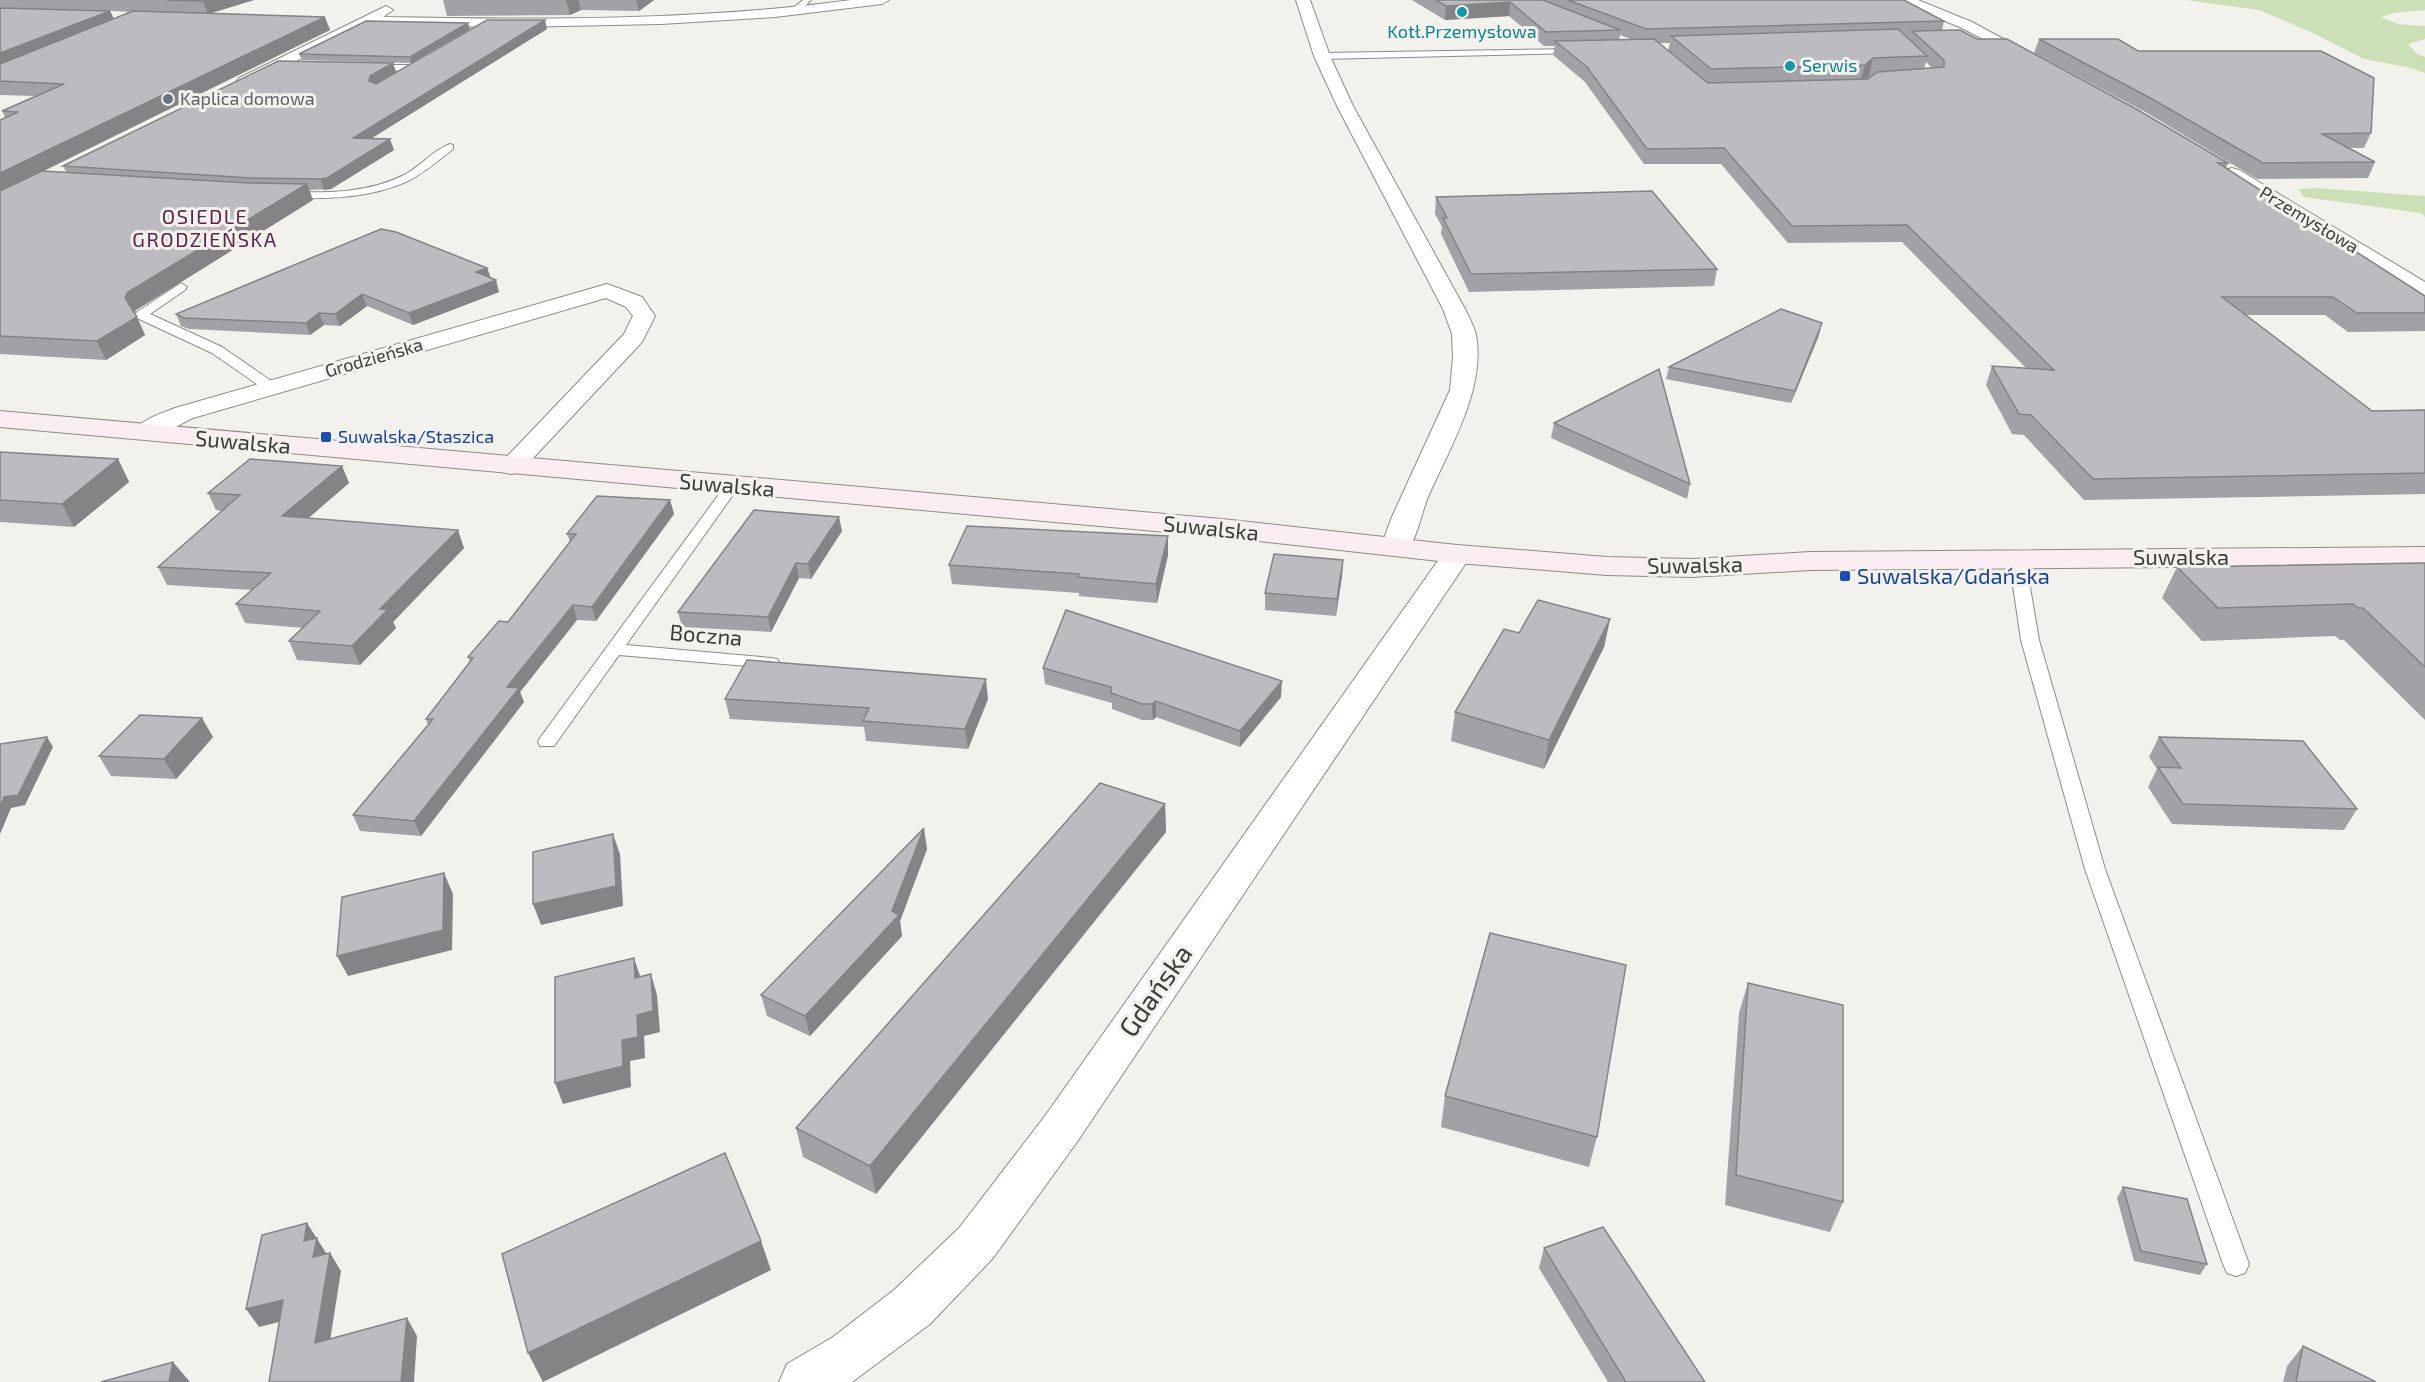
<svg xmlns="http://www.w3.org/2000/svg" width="2425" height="1382" viewBox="0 0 2425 1382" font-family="'Exo 2',sans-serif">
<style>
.green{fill:#cce0b8}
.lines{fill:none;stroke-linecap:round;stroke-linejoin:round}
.lane-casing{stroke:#8d8b86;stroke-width:2}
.street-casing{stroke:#8d8b86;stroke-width:2}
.secondary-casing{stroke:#8d8b86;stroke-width:2}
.lane{fill:#fff;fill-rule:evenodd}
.street{fill:#fff;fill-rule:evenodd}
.secondary{fill:#fbeef2;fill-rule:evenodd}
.wall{fill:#a2a1a5;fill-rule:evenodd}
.shaded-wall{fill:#848386}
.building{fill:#bcbbc0;stroke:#848386;stroke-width:1.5}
.culture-dot{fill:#0f9aa8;stroke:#f3f1eb;stroke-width:2}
.worship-dot{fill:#6b7280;stroke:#f3f1eb;stroke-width:2}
.transit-dot{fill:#1a4fb4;stroke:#f3f1eb;stroke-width:2}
.labels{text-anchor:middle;stroke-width:6;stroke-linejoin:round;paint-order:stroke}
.far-culture-label{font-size:18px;fill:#0d838f;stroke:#f3f1eb}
.far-worship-label{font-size:18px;fill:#5b616d;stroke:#f3f1eb;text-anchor:start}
.far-street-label{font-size:18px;fill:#3c3b39;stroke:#f3f1eb}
.far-transit-label{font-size:18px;fill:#164399;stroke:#f3f1eb;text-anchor:start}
.far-neighbourhood-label{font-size:20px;letter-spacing:1.5px;fill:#5a224d;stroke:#f3f1eb}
.street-label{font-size:22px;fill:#3c3b39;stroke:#f3f1eb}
.transit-label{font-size:22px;fill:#164399;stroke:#f3f1eb;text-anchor:start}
.near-street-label{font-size:27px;fill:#3c3b39;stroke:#f3f1eb}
</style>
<rect width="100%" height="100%" fill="#f3f1eb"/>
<!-- green -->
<g class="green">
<polygon points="2185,0 2425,0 2425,10 2394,13 2381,17 2398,24 2425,26 2425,39 2408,44 2417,54 2425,57 2425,73 2407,67 2364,59 2313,33 2259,10"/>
<polygon points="2317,188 2425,196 2425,217 2421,213 2304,197 2298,189"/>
</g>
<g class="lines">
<!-- lane casing -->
<g class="lane-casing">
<g id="lane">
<polygon points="803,0 811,0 799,12 793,12 793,8"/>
<polygon points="1577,49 1581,51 1580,53 1322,59 1318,56 1322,53"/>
<polygon points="366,65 413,65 417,68 413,71 369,70 365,67"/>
<path d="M450,144L453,145V149C439,160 424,173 408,181C371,198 329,199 289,198L284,195L289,192C327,193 369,193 404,175C420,167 433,150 450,144Z"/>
<polygon points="181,283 187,287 185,290 150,314 222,347 277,385 279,388 277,391 267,391 212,353 137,318 135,315 137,312"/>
<polygon points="733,481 740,485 626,645 771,658 777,659 780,663 777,667 771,668 619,655 554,746 540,746 538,742 540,738 728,482"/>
<polygon points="2017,553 2025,558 2039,640 2105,869 2249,1264 2245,1273 2236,1276 2227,1273 2223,1264 2085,869 2021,640 2009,558"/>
</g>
</g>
<!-- street casing -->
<g class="street-casing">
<g id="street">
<path d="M851,0H889L882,4L775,17L661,24L513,27L367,25L251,84L245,86L237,81L239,78L386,6L393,10L383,17C538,20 696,21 851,0Z"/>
<path d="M1296,0H1310L1330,56L1353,106L1465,309C1469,317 1474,326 1476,335C1486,389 1449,449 1428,497C1421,515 1417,538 1406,553L1396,556L1386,553L1381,547L1391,519L1450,390L1453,357L1452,334L1443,309L1337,106L1314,56Z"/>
<polygon points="1899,0 1918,0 1972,22 2042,60 2039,63 2029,63 1962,28 1901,3"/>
<polygon points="2232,168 2239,170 2425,282 2425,298 2417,296 2225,178 2223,174 2225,170"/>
<path d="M607,284L642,297L655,316L642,342L520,472L511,474L502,472L498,466L624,334L633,316L626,307L606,298L193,418C175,426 154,443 136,438L132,433C142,419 160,414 175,408Z"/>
<polygon points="1457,545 1467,548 1472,554 1077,1142 993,1258 930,1324 852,1382 779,1382 787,1364 833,1337 894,1290 959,1228 1045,1116 1447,548"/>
</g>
</g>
<!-- secondary casing -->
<g class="secondary-casing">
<polygon id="secondary" points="0,411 1222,519 1457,545 1607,557 1692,559 1810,552 2425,547 2425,565 1810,570 1692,577 1607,575 1457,563 1222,537 0,427"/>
</g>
<!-- lane -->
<use href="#lane" class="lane"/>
<!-- street -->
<use href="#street" class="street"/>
<!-- secondary -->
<use href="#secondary" class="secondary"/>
</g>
<!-- wall -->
<g class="wall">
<path d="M0,0H254L208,14L330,30L44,171L66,172L63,166L393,63L396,72L547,29L372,138L394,150L331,189L309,190L313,200L136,310L134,313L145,335L106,360L0,354V120L5,117L2,111L35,96L0,95ZM110,11L132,12L114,19Z"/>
<polygon points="443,0 654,0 639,11 581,10 570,15 447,16"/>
<path d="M1412,0H1904L1944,21L1942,30L2228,163L2226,168L2425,296V331L2348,332L2325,315H2246L2372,411L2425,410V494L2084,500L2024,435L2012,434L1986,385L1992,366L2026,368L1902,242L1788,243L1721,164H1644L1585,82L1553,55L1555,46H1544L1509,16L1445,20ZM1620,35L1633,40H1619ZM1659,43H1670L1668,51ZM1926,62L1930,66L1933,68L1924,69Z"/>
<polygon points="470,29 411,63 302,60 299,54"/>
<polygon points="2039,39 2371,133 2364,148 2349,148 2375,162 2368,178 2257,179 2147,113 2034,53"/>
<polygon points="1436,197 1717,269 1714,286 1469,292 1441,234 1442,227 1435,214"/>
<polygon points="487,268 491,278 499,292 413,325 367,306 340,326 324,325 310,335 189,329 181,326 176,314"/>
<polygon points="1819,335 1791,403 1666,379 1669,367"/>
<polygon points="1554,423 1690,484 1687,499 1551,438"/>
<polygon points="0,452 118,459 129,482 74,527 0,522"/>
<polygon points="342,466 349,483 308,518 464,548 393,622 396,628 360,665 297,660 289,641 303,628 245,623 236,604 252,590 167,585 158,567 222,511 216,510 208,493"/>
<polygon points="670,500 674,514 596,621 577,620 520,692 524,702 421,836 360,831 353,815 428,725 426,719 470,662 468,657 508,622 570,542 567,534"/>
<polygon points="842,531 811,579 799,578 771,632 682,627 678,612"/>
<polygon points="1168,536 1168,555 1157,603 1079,596 1079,593 952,584 949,565"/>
<polygon points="1343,560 1342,576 1336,616 1265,610 1265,593"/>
<polygon points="2425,563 2425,720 2344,640 2340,640 2335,636 2202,641 2162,598 2177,567"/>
<polygon points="1610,619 1604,647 1544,769 1451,741 1455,712 1519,633"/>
<polygon points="1043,668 1281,697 1240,747 1156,717 1153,720 1142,720 1112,709 1112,703 1045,684"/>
<polygon points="725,699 988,699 968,749 866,741 864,727 730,719"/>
<polygon points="213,737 176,779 111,776 99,756"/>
<polygon points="2159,737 2357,809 2344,830 2172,824 2148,787 2157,769 2149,757"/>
<polygon points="1165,804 1166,832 876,1194 803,1157 796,1128"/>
<polygon points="927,849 900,921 902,936 810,1036 767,1016 761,995"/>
<polygon points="1748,983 1843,1202 1830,1232 1725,1205 1739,1013"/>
<polygon points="1445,1096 1597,1137 1589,1167 1441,1127"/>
<polygon points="2123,1187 2207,1264 2200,1275 2134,1261 2117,1198"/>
<polygon points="1544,1248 1705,1382 1608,1382 1539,1268"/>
<polygon points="2303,1346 2376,1382 2283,1382 2287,1366"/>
</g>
<!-- shaded-wall -->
<g class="shaded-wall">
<polygon points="206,0 254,0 208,14 203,1"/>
<polygon points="566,0 578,0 581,10 570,15"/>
<polygon points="636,0 654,0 639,11"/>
<polygon points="1510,2 1509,16 1445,20 1446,6"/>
<polygon points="110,11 116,24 0,70 0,53"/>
<polygon points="325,17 330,30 0,192 0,173"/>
<polygon points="545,20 547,29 356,148 353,138"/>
<polygon points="468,23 470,29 411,63 410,57"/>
<polygon points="1873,58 1869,76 1860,83 1865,65"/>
<polygon points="393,63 396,72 373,91 369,81 370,76"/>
<polygon points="390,139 394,150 331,189 324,190 320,179"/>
<polygon points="307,184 313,200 136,310 133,316 125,298 128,292"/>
<polygon points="487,268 491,279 476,272"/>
<polygon points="496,280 499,292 413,325 409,313"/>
<polygon points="362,294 367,306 340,326 335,314"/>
<polygon points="319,313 324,325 310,335 306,323"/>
<polygon points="137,317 145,335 106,360 97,341"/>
<polygon points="1822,323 1819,335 1791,403 1795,391"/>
<polygon points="118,459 129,482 74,527 62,504"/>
<polygon points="342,466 349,483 290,534 282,516"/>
<polygon points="670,500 674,514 596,621 592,607"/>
<polygon points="839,517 842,531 811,579 808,564"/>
<polygon points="458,530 464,548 393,622 396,628 360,665 352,646 380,609"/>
<polygon points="1168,536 1168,555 1157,603 1156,584"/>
<polygon points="1343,560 1342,576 1336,616 1337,599"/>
<polygon points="796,563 799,578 771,632 768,617"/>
<polygon points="573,605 577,620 520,692 524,702 421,836 414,821 507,687"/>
<polygon points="1610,619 1604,647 1544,769 1549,740"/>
<polygon points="986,679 988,699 968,749 965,729"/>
<polygon points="1282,681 1281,697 1240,747 1240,731"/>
<polygon points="1156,701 1156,717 1153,720 1152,704"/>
<polygon points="202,718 213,737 176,779 164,759"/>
<polygon points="47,737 53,747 25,805 11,808 0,834 0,808 4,797"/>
<polygon points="1165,804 1166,832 876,1194 870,1166"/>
<polygon points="924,828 927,849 900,921 902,936 810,1036 805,1016 892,911"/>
<polygon points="613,834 620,854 623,906 541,925 533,904"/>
<polygon points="444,873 453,894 452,950 348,976 337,956"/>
<polygon points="634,958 641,979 635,978"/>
<polygon points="651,974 657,995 660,1032 644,1036 645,1058 630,1061 631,1087 563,1104 555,1083 622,1040 637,1015"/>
<polygon points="307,1223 328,1256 313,1257 304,1241"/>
<polygon points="761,1241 771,1270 543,1382 528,1353"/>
<polygon points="330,1253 341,1271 327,1360 315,1343"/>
<polygon points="283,1300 295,1318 259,1327 246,1309"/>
<polygon points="407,1318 417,1336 414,1382 401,1382"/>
<polygon points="173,1362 190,1382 169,1382"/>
</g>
<!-- building -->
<g class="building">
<polygon points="166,0 206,0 203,1"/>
<polygon points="1436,0 1543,0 1620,30 1546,32 1510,2 1446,6"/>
<polygon points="1568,0 1904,0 1944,21 1646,29"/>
<polygon points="0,8 110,11 0,53"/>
<polygon points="133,11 325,17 0,173 0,120 18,112 2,111 64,84 0,81 0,64"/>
<polygon points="487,20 545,20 353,138 390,139 327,178 320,179 251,178 63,166 278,61 393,63 370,76 369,81 376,84"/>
<polygon points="366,21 468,23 410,57 299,54"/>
<polygon points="1898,29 1927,56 1873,58 1865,65 1711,69 1671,36"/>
<polygon points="1960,30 1977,39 2007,39 2138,110 2228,163 2218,163 2425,296 2425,313 2357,313 2333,297 2222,297 2372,411 2425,410 2425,473 2093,479 2031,415 2019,414 1992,366 2054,370 1907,225 1792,226 1724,148 1647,149 1587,67 1555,41 1654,39 1708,83 1868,79 1877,72 1944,67 1944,60 1912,31"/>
<polygon points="2039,39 2118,39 2138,51 2321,51 2374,78 2371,133 2322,134 2375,162 2263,163 2152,99"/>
<polygon points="42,171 249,183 307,184 128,292 125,298 137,317 97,341 0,336 0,191"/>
<polygon points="1652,191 1717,269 1471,274 1443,218 1447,218 1436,197"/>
<polygon points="381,229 396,232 487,268 476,272 496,280 409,313 362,294 335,314 319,313 306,323 184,318 176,314"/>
<polygon points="1781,309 1822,323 1795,391 1669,367"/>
<polygon points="1659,369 1690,484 1554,423"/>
<polygon points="0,452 118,459 62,504 0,500"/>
<polygon points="250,459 342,466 282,516 458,530 380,609 388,609 352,646 289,641 320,611 236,604 271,573 158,567 240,495 208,493"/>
<polygon points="597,496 670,500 592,607 573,605 507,687 519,688 414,821 353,815 433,719 426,719 473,658 468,657 499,621 508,622 576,534 567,534"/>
<polygon points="754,510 839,517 808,564 796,563 768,617 678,612"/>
<polygon points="967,526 1168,536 1156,584 1078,577 1079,574 949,565"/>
<polygon points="1274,554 1343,560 1337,599 1265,593"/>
<polygon points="2425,563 2425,667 2363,608 2358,608 2353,604 2218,608 2177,567"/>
<polygon points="1538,600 1610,619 1549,740 1455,712 1504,629 1519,633"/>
<polygon points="1066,610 1282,681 1240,731 1156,701 1152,704 1142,704 1111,693 1111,687 1043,668"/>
<polygon points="747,660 986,679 965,729 863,721 869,708 725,699"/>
<polygon points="140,715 202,718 164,759 99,756"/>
<polygon points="47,737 18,795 4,797 0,808 0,744"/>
<polygon points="2159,737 2303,741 2357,809 2183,804 2158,767 2181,768"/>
<polygon points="1100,783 1165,804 870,1166 796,1128"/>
<polygon points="924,828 892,911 899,915 805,1016 761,995"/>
<polygon points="613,834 616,886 533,904 533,852"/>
<polygon points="444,873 443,930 337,956 342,897"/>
<polygon points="1490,933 1626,965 1597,1137 1445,1096"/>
<polygon points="634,958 635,978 651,974 653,1011 637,1015 638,1037 622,1040 623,1066 555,1083 555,977"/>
<polygon points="1748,983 1843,1005 1843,1202 1736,1175"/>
<polygon points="725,1153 761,1241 528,1353 502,1254"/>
<polygon points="2123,1187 2187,1199 2207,1264 2141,1251"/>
<polygon points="307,1223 304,1241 317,1238 313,1257 330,1253 315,1343 407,1318 401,1382 269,1382 283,1300 246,1309 262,1235"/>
<polygon points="1603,1227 1705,1382 1626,1382 1544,1248"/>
<polygon points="2303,1346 2376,1382 2296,1382"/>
<polygon points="173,1362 169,1382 101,1382"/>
</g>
<!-- markers -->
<g class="culture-dot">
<circle cx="1462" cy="12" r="6"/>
<circle cx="1790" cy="66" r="6"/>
</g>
<circle class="worship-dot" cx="168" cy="99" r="6"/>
<g class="transit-dot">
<rect x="320" y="431" width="12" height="12" rx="3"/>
<rect x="1839" y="570" width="12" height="12" rx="3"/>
</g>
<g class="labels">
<!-- far-culture labels -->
<g class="far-culture-label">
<text x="1462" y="38">Kotł.Przemysłowa</text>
<text x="1802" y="72" text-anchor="start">Serwis</text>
</g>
<!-- far-worship labels -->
<g class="far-worship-label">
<text x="180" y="105">Kaplica domowa</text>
</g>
<!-- far-street labels -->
<g class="far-street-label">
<text transform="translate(2309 220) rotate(31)" y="6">Przemysłowa</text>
<text transform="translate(374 358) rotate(-16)" y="6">Grodzieńska</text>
</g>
<!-- far-transit labels -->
<g class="far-transit-label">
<text x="338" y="443">Suwalska/Staszica</text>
</g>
<!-- far-neighbourhood labels -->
<g class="far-neighbourhood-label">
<text x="205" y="224">OSIEDLE<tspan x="205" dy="23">GRODZIEŃSKA</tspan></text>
</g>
<!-- street labels -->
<g class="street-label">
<text transform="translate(243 442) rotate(5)" y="8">Suwalska</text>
<text transform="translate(727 485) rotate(5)" y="8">Suwalska</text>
<text transform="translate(1211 528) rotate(6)" y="8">Suwalska</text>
<text x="2181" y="565">Suwalska</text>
<text transform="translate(1695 565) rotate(-1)" y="8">Suwalska</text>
<text transform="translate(706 635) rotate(5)" y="8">Boczna</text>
</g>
<!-- transit labels -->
<g class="transit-label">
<text x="1857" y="584">Suwalska/Gdańska</text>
</g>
<!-- near-street labels -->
<g class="near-street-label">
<text transform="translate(1156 991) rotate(-55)" y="9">Gdańska</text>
</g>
</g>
</svg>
